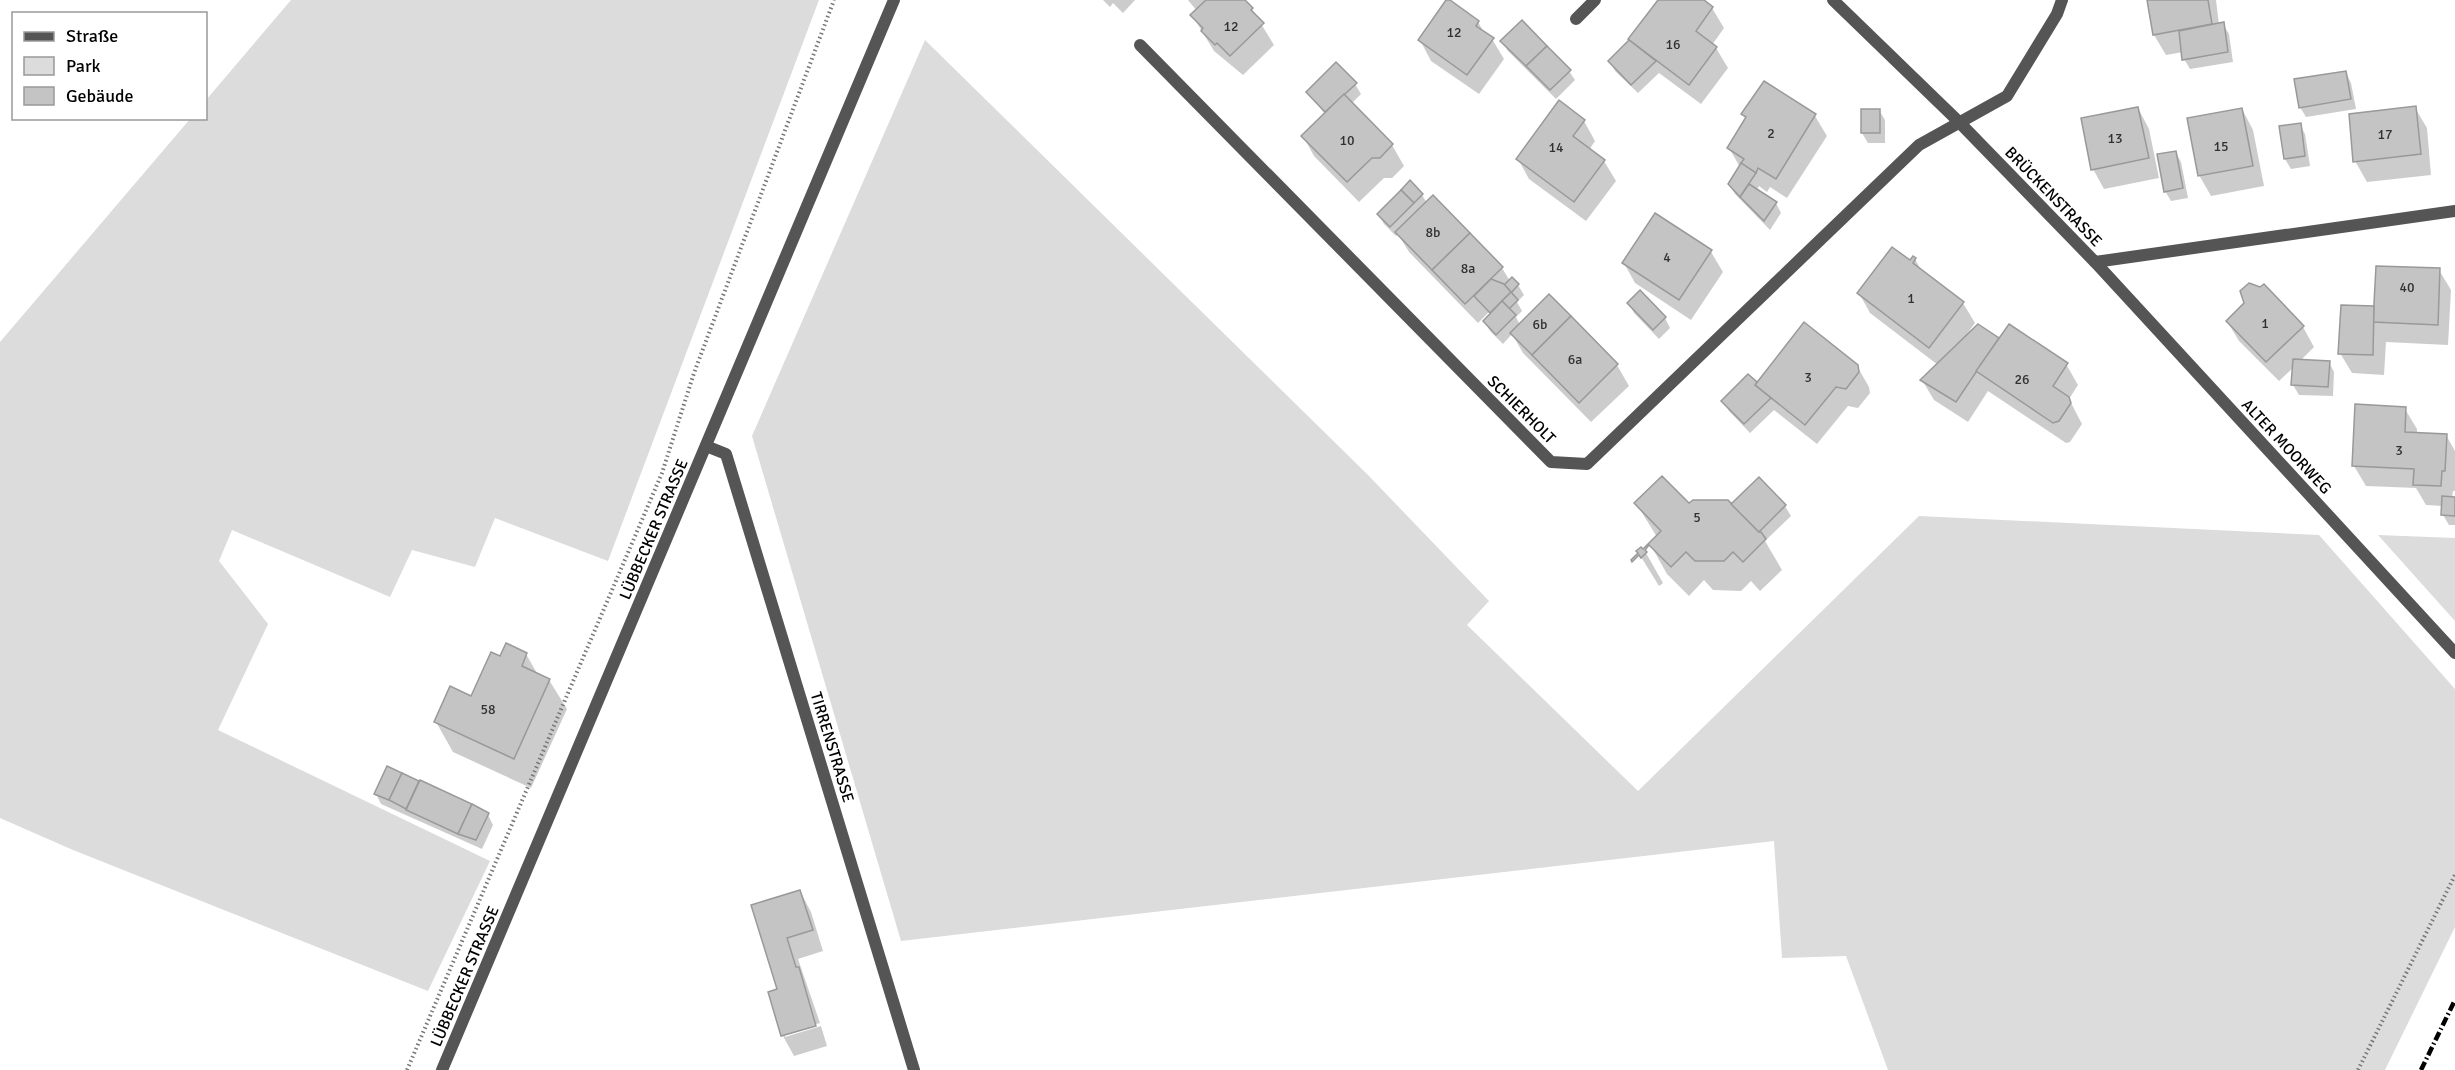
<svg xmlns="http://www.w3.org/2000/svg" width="2455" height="1070" viewBox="0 0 2455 1070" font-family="Signika,sans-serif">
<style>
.green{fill:#dcdcdc}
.shadow{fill:#0003}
.building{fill:#c4c4c4;stroke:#999;stroke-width:1.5}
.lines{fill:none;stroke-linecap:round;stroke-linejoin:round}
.path{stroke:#777;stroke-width:4;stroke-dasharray:1.5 3;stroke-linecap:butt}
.street{stroke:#555;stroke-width:12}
.rail{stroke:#000;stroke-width:4.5;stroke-dasharray:9 3 1.5 3;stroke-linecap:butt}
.labels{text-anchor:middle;stroke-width:5;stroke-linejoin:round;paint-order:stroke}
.number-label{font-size:14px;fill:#313131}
.street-label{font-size:16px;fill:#000;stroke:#fff}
</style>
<rect width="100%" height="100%" fill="#fff"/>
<!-- green -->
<g class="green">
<polygon points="291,0 819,0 608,561 495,518 475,567 412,550 390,597 232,530 219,561 268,624 218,730 490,861 428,991 73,850 0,818 0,342 190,119 206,118 206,100"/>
<polygon points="925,40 1368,475 1489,601 1467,625 1638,791 1919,516 2319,535 2455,689 2455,927 2385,1070 1888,1070 1846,956 1782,958 1774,841 901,941 752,436"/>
<polygon points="2378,535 2455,538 2455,621"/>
</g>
<!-- shadow -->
<g class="shadow">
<polygon points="1103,0 1135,0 1123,13 1113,3 1110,7"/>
<polygon points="1188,0 1243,0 1252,9 1274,45 1243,75 1214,51 1192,15 1197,11"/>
<polygon points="1660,0 1702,0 1712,8 1724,28 1712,45 1716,48 1728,68 1701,104 1659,73 1638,93 1615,71 1610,61 1630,41"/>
<polygon points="2149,0 2216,0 2219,25 2223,24 2229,34 2233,62 2190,69 2184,59 2183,52 2166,55 2154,35"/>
<polygon points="1478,22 1485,34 1492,39 1504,59 1479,94 1431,61 1420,40"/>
<polygon points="1502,41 1569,71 1575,80 1556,99 1508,51"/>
<polygon points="1336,65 1355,84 1361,94 1351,104 1392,145 1404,166 1392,178 1384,178 1359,202 1314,156 1303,136 1325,114 1308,93"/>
<polygon points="2346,73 2351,83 2356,109 2306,117 2300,107"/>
<polygon points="1764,83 1815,116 1827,136 1787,198 1770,187 1767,192 1759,186 1756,191 1776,203 1781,213 1770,230 1735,194 1729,184 1740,167 1729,148 1746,119 1743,114"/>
<polygon points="2138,108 2149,129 2159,178 2104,189 2093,169"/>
<polygon points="2415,108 2427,128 2431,175 2367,182 2355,161"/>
<polygon points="2242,109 2253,130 2264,186 2211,196 2199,175"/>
<polygon points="1862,110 1879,110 1885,120 1885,143 1868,143 1862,133"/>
<polygon points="1584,121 1595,141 1589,150 1604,161 1616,181 1586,221 1529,179 1518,159"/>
<polygon points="2300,125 2305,134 2310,166 2291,169 2285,159"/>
<polygon points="2176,153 2181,162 2188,198 2171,201 2165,191"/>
<polygon points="1422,195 1427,203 1502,268 1510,281 1512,279 1518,285 1524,295 1517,302 1522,311 1516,317 1520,325 1549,296 1617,365 1629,386 1591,422 1523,353 1512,334 1503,344 1490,331 1484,321 1491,313 1490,311 1478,323 1409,252 1398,234 1396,236 1384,224 1378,214"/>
<polygon points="1656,215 1711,252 1723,272 1691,320 1635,283 1624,263"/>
<polygon points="1915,259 1922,272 1963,303 1975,323 1967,334 1968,335 1978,325 2000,340 2066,364 2078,385 2069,399 2082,424 2070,442 2066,443 1988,391 1968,422 1934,400 1922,380 1938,365 1870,313 1859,293"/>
<polygon points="2439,270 2451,290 2448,345 2386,342 2384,375 2352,373 2340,353 2375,308"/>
<polygon points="1629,303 1665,318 1670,328 1659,339 1634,313"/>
<polygon points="2227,321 2303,327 2314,347 2300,361 2329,362 2334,372 2333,396 2299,395 2293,385 2294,367 2279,381 2239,341"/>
<polygon points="1857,366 1869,387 1870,393 1858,408 1848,406 1817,444 1774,410 1750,433 1729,411 1723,401 1748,376 1758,384"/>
<polygon points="2405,409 2417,429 2417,434 2446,435 2455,451 2455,491 2453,491 2452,498 2455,498 2455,525 2449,525 2443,515 2443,506 2426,505 2416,488 2366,486 2354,466"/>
<polygon points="1636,503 1689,505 1736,511 1785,506 1791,516 1765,541 1782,570 1760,591 1751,581 1741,591 1713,590 1704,580 1689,596 1667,574 1650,544 1657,537"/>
<polygon points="1638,552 1646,553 1663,583 1659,586"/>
<polygon points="526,654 538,675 549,680 567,709 531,788 453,752 436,722 472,698 501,658"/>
<polygon points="388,768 488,815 493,825 482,849 381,804 376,794"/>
<polygon points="800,891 811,912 823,951 798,959 820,1023 785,1033 785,1037 821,1026 827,1046 794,1056 783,1036 770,993 779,990 753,906"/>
</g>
<!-- building -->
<g class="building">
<polygon points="1206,0 1245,0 1253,8 1251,10 1264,23 1230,56 1217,43 1215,45 1201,31 1203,28 1190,15"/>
<polygon points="1446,0 1450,0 1479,21 1476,26 1494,38 1467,75 1418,40"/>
<polygon points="1658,0 1704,0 1713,7 1696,31 1717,47 1689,85 1628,39"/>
<polygon points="2147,0 2208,0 2212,24 2153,35"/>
<polygon points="1522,20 1547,46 1526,66 1500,41"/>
<polygon points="2224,22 2228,52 2182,60 2179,31"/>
<polygon points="1629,40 1656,61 1631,85 1608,61"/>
<polygon points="1547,46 1571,70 1550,90 1526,66"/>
<polygon points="1336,62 1357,83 1325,112 1306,92"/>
<polygon points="2346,71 2351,99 2299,108 2294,79"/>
<polygon points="1764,81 1816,114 1776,179 1758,168 1756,173 1741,163 1744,159 1727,148 1746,117 1741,114"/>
<polygon points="1344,94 1393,144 1380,158 1372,158 1347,182 1301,136"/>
<polygon points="1559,100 1585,120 1573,136 1605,160 1574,202 1516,159"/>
<polygon points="2416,106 2421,154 2353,162 2349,114"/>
<polygon points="2138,107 2149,158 2091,170 2081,118"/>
<polygon points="2242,108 2253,166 2198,176 2187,118"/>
<rect x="1861" y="109" width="19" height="24"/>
<polygon points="2301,123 2305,156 2284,159 2279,126"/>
<polygon points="2176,151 2183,188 2164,192 2157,154"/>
<polygon points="1741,163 1756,173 1740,197 1728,184"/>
<polygon points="1410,180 1423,194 1414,203 1401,190"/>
<polygon points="1749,184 1777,202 1764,221 1740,197"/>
<polygon points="1401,190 1414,203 1390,227 1377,214"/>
<polygon points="1433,195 1470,233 1432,270 1395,232"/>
<polygon points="1655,213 1712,250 1679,300 1622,263"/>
<polygon points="1470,233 1503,267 1465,304 1432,270"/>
<polygon points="1892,247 1910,260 1913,256 1916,258 1913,263 1964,302 1929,348 1857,293"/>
<polygon points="2376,266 2440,268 2438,325 2373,322"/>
<polygon points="1512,277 1519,284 1511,293 1504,285"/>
<polygon points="1491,279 1504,284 1511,292 1490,313 1474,296"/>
<polygon points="2249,283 2260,287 2264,284 2304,326 2266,362 2226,321 2244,303 2240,291"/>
<polygon points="1640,290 1666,317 1653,330 1627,303"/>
<polygon points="1511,292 1518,300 1509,309 1502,301"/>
<polygon points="1549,294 1571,316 1532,355 1510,333"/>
<polygon points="1502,301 1516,315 1496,335 1483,321"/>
<polygon points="2341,305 2374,306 2373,355 2338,354"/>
<polygon points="1571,316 1618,364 1579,403 1532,355"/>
<polygon points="1804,322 1858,365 1859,372 1846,389 1836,387 1805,425 1755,385"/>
<polygon points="1978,324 1999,338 1956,402 1920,380"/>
<polygon points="2009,324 2068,363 2053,386 2069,397 2071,403 2059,421 2053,423 1976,371"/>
<polygon points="2293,359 2330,361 2328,387 2291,385"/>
<polygon points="1748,374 1757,382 1755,385 1771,398 1744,424 1721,401"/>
<polygon points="2355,404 2406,407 2405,432 2447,434 2445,471 2442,471 2441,486 2413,485 2414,469 2352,466"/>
<polygon points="1662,476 1689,503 1693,500 1728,500 1759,532 1761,532 1766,539 1743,562 1733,552 1724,561 1695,561 1686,552 1671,567 1649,545 1645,550 1647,552 1641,558 1639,555 1632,562 1631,560 1638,553 1636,551 1641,547 1643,549 1661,531 1634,503"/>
<polygon points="1759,477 1786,505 1759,532 1731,504"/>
<polygon points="2442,496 2455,497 2455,516 2441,515"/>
<polygon points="506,643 527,653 522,666 550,679 514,759 434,722 450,686 471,696 491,652 500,656"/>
<polygon points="387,766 402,773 389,800 374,794"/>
<polygon points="402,773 419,781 406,809 389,800"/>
<polygon points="420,780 472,804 458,834 406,810"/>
<polygon points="472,804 489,813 476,840 458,834"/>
<polygon points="800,890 813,930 787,938 796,967 799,967 816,1026 781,1036 768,992 777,989 751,905"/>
</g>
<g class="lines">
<!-- path -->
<g class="path">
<polyline points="407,1070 662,473 694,373 834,0"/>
<polyline points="2358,1070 2455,875"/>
</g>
<!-- street -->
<g class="street">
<polyline points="1833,0 1958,121 2095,262 2455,211"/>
<polyline points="1576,19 1595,0"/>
<polyline points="1140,45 1551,462 1587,464 1919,145 2007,96 2057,14 2062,0"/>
<polyline points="2095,262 2455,653"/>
<polyline points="706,446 726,454 914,1070"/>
<polyline points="442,1070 894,0"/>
</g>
<!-- rail -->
<polyline class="rail" points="2421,1070 2455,1000"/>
</g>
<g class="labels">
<!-- number labels -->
<g class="number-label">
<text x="1231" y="31">12</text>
<text x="1454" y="37">12</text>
<text x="1673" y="49">16</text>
<text x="1771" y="138">2</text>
<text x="2385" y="139">17</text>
<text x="2115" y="143">13</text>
<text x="1347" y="145">10</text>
<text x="2221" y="151">15</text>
<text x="1556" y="152">14</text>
<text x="1433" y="237">8b</text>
<text x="1667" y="262">4</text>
<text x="1468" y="273">8a</text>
<text x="2407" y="292">40</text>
<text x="1911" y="303">1</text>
<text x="2265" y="328">1</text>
<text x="1540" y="329">6b</text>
<text x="1575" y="364">6a</text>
<text x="1808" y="382">3</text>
<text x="2022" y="384">26</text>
<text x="2399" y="455">3</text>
<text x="1697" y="522">5</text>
<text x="488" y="714">58</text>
</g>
<!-- street labels -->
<g class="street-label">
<text transform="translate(2054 196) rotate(46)" y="6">BRÜCKENSTRASSE</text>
<text transform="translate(1522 409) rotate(45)" y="6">SCHIERHOLT</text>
<text transform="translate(2287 446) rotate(47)" y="6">ALTER MOORWEG</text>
<text transform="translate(653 529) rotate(-67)" y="6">LÜBBECKER STRASSE</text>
<text transform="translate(833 747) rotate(73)" y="6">TIRRENSTRASSE</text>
<text transform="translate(464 976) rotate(-67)" y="6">LÜBBECKER STRASSE</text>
</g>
</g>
<!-- legend -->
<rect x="12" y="12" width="195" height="108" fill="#ffffff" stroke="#999999" stroke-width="1.5"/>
<rect x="24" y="32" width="30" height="9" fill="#555555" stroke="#999999" stroke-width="1.5"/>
<text x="66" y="42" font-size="18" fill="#000000">Straße</text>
<rect x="24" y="57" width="30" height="18" fill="#dcdcdc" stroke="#999999" stroke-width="1.5"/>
<text x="66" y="72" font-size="18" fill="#000000">Park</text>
<rect x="24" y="87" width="30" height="18" fill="#c4c4c4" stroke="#999999" stroke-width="1.5"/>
<text x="66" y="102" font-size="18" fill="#000000">Gebäude</text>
</svg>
